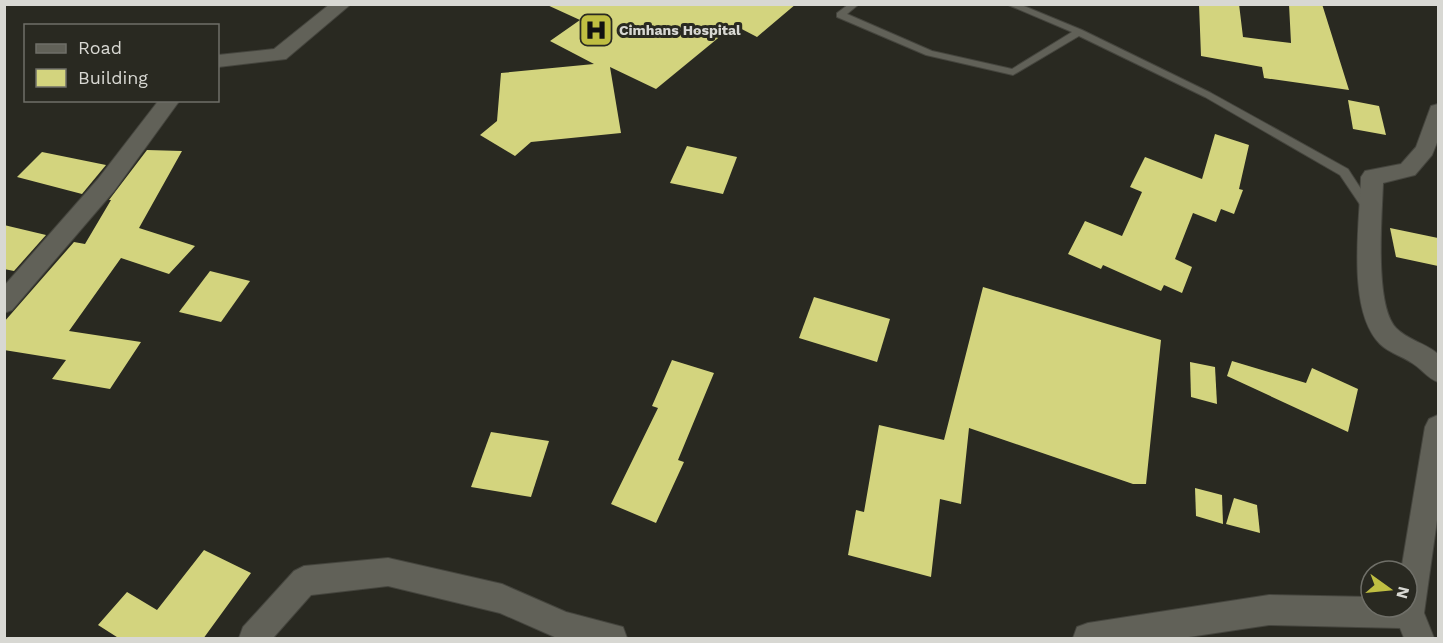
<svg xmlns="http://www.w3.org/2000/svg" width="1443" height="643" viewBox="0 0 1443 643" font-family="'Work Sans',sans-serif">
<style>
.building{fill:#d3d47e}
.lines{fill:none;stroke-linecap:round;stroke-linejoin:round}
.service-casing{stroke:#45453e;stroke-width:2}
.minor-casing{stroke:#45453e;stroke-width:2}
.service{fill:#616158;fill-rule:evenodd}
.minor{fill:#616158;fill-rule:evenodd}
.labels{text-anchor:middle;stroke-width:6;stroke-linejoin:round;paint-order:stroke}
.far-poi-label{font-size:14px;font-weight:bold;fill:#d8d8d3;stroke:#292921;text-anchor:start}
</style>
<rect width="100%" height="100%" fill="#292921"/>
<!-- building -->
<g class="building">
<polygon points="545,4 796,4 757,37 734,25 656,89 610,67 621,133 531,142 515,156 480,135 497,121 501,73 594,64 550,41 580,20"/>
<polygon points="1199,4 1239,4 1243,37 1291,43 1289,4 1322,4 1349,90 1264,78 1262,67 1201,56"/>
<polygon points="1348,100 1379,106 1386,135 1353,129"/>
<polygon points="1215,134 1249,145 1239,189 1243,190 1234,214 1221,209 1216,222 1193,213 1175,259 1192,267 1182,293 1164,285 1161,291 1103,265 1101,269 1068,254 1085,221 1122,236 1142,192 1130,187 1145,157 1202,179"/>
<polygon points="687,146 737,157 723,194 670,183"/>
<polygon points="147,150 182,151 139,228 195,246 169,274 121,258 69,331 141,342 110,389 52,379 66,360 4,350 4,322 74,242 85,244 111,200 109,200"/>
<polygon points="42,152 106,165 82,194 17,177"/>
<polygon points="4,225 46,235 14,271 4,269"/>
<polygon points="1390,228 1438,238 1438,266 1396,257"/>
<polygon points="210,271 250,281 221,322 179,312"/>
<polygon points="983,287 1161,340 1146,484 1133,484 969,428 961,504 940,499 931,577 848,555 856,510 864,512 879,425 944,440"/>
<polygon points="814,297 890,319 877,362 799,338"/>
<polygon points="672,360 714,373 678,460 684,462 656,523 611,504 658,408 652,406"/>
<polygon points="1232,361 1306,383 1312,368 1358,389 1348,432 1227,376"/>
<polygon points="1190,362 1215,367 1217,404 1191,397"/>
<polygon points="491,432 549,441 531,497 471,487"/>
<polygon points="1195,488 1222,495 1223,524 1196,516"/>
<polygon points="1234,498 1257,505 1260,533 1226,524"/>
<polygon points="204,550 251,573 203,639 120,639 98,625 127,592 157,610"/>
</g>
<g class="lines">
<!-- service casing -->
<g class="service-casing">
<polygon id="service" points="849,4 859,4 847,14 932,51 1012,69 1072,32 1006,4 1019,4 1082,30 1211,93 1348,169 1374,209 1369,213 1365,212 1340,175 1205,97 1079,36 1013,75 926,55 837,17 837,13"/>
</g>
<!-- minor casing -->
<g class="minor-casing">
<g id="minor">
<polygon points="330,4 351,4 286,59 218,67 218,55 274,49"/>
<polygon points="159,100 180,100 114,191 12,310 4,313 4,286 98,179"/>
<path d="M1438,104V140L1432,155L1415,175L1383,183C1382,215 1374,305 1396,328C1407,340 1426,343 1438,354V382C1427,378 1422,369 1412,363C1402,356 1389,353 1380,344C1346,310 1360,222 1361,177L1365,171L1401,164L1416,147L1431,106Z"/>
<polygon points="1438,415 1438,513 1424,613 1434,638 1404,638 1400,628 1269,625 1182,638 1073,638 1077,627 1088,623 1269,595 1371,597 1371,607 1407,607 1407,571 1401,571 1425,427 1429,419"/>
<polygon points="388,558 502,584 566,612 623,627 627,638 557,638 500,613 388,586 311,595 273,638 239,638 243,627 294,571 304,566"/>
</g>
</g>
<!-- service -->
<use href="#service" class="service"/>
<!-- minor -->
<use href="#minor" class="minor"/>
</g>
<!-- icons -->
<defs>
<g id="hospital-square" transform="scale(1.725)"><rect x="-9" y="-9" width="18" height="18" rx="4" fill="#bfbe42" stroke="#292921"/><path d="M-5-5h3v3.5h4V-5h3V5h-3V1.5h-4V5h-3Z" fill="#111"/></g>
</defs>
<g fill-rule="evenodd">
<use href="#hospital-square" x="596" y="30"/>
</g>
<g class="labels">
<!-- far-poi labels -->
<g class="far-poi-label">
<text x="619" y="35">Cimhans Hospital</text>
</g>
</g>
<!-- border -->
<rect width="1443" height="643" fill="none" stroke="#d8d8d3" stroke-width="12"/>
<!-- legend -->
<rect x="24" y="24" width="195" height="78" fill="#292921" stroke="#6f6f68" stroke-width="1.5"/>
<rect x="36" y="44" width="30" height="9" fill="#616158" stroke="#6f6f68" stroke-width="1.5"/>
<text x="78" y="54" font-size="18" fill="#d8d8d3">Road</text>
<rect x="36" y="69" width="30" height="18" fill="#d3d47e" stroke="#6f6f68" stroke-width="1.5"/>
<text x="78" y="84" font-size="18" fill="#d8d8d3">Building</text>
<!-- north arrow -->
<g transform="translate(1389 589) rotate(105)"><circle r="28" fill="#292921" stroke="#6f6f68" stroke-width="1.5"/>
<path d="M0-4.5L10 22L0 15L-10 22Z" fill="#bfbe42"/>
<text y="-9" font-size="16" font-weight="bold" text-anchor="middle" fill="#d8d8d3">N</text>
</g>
</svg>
